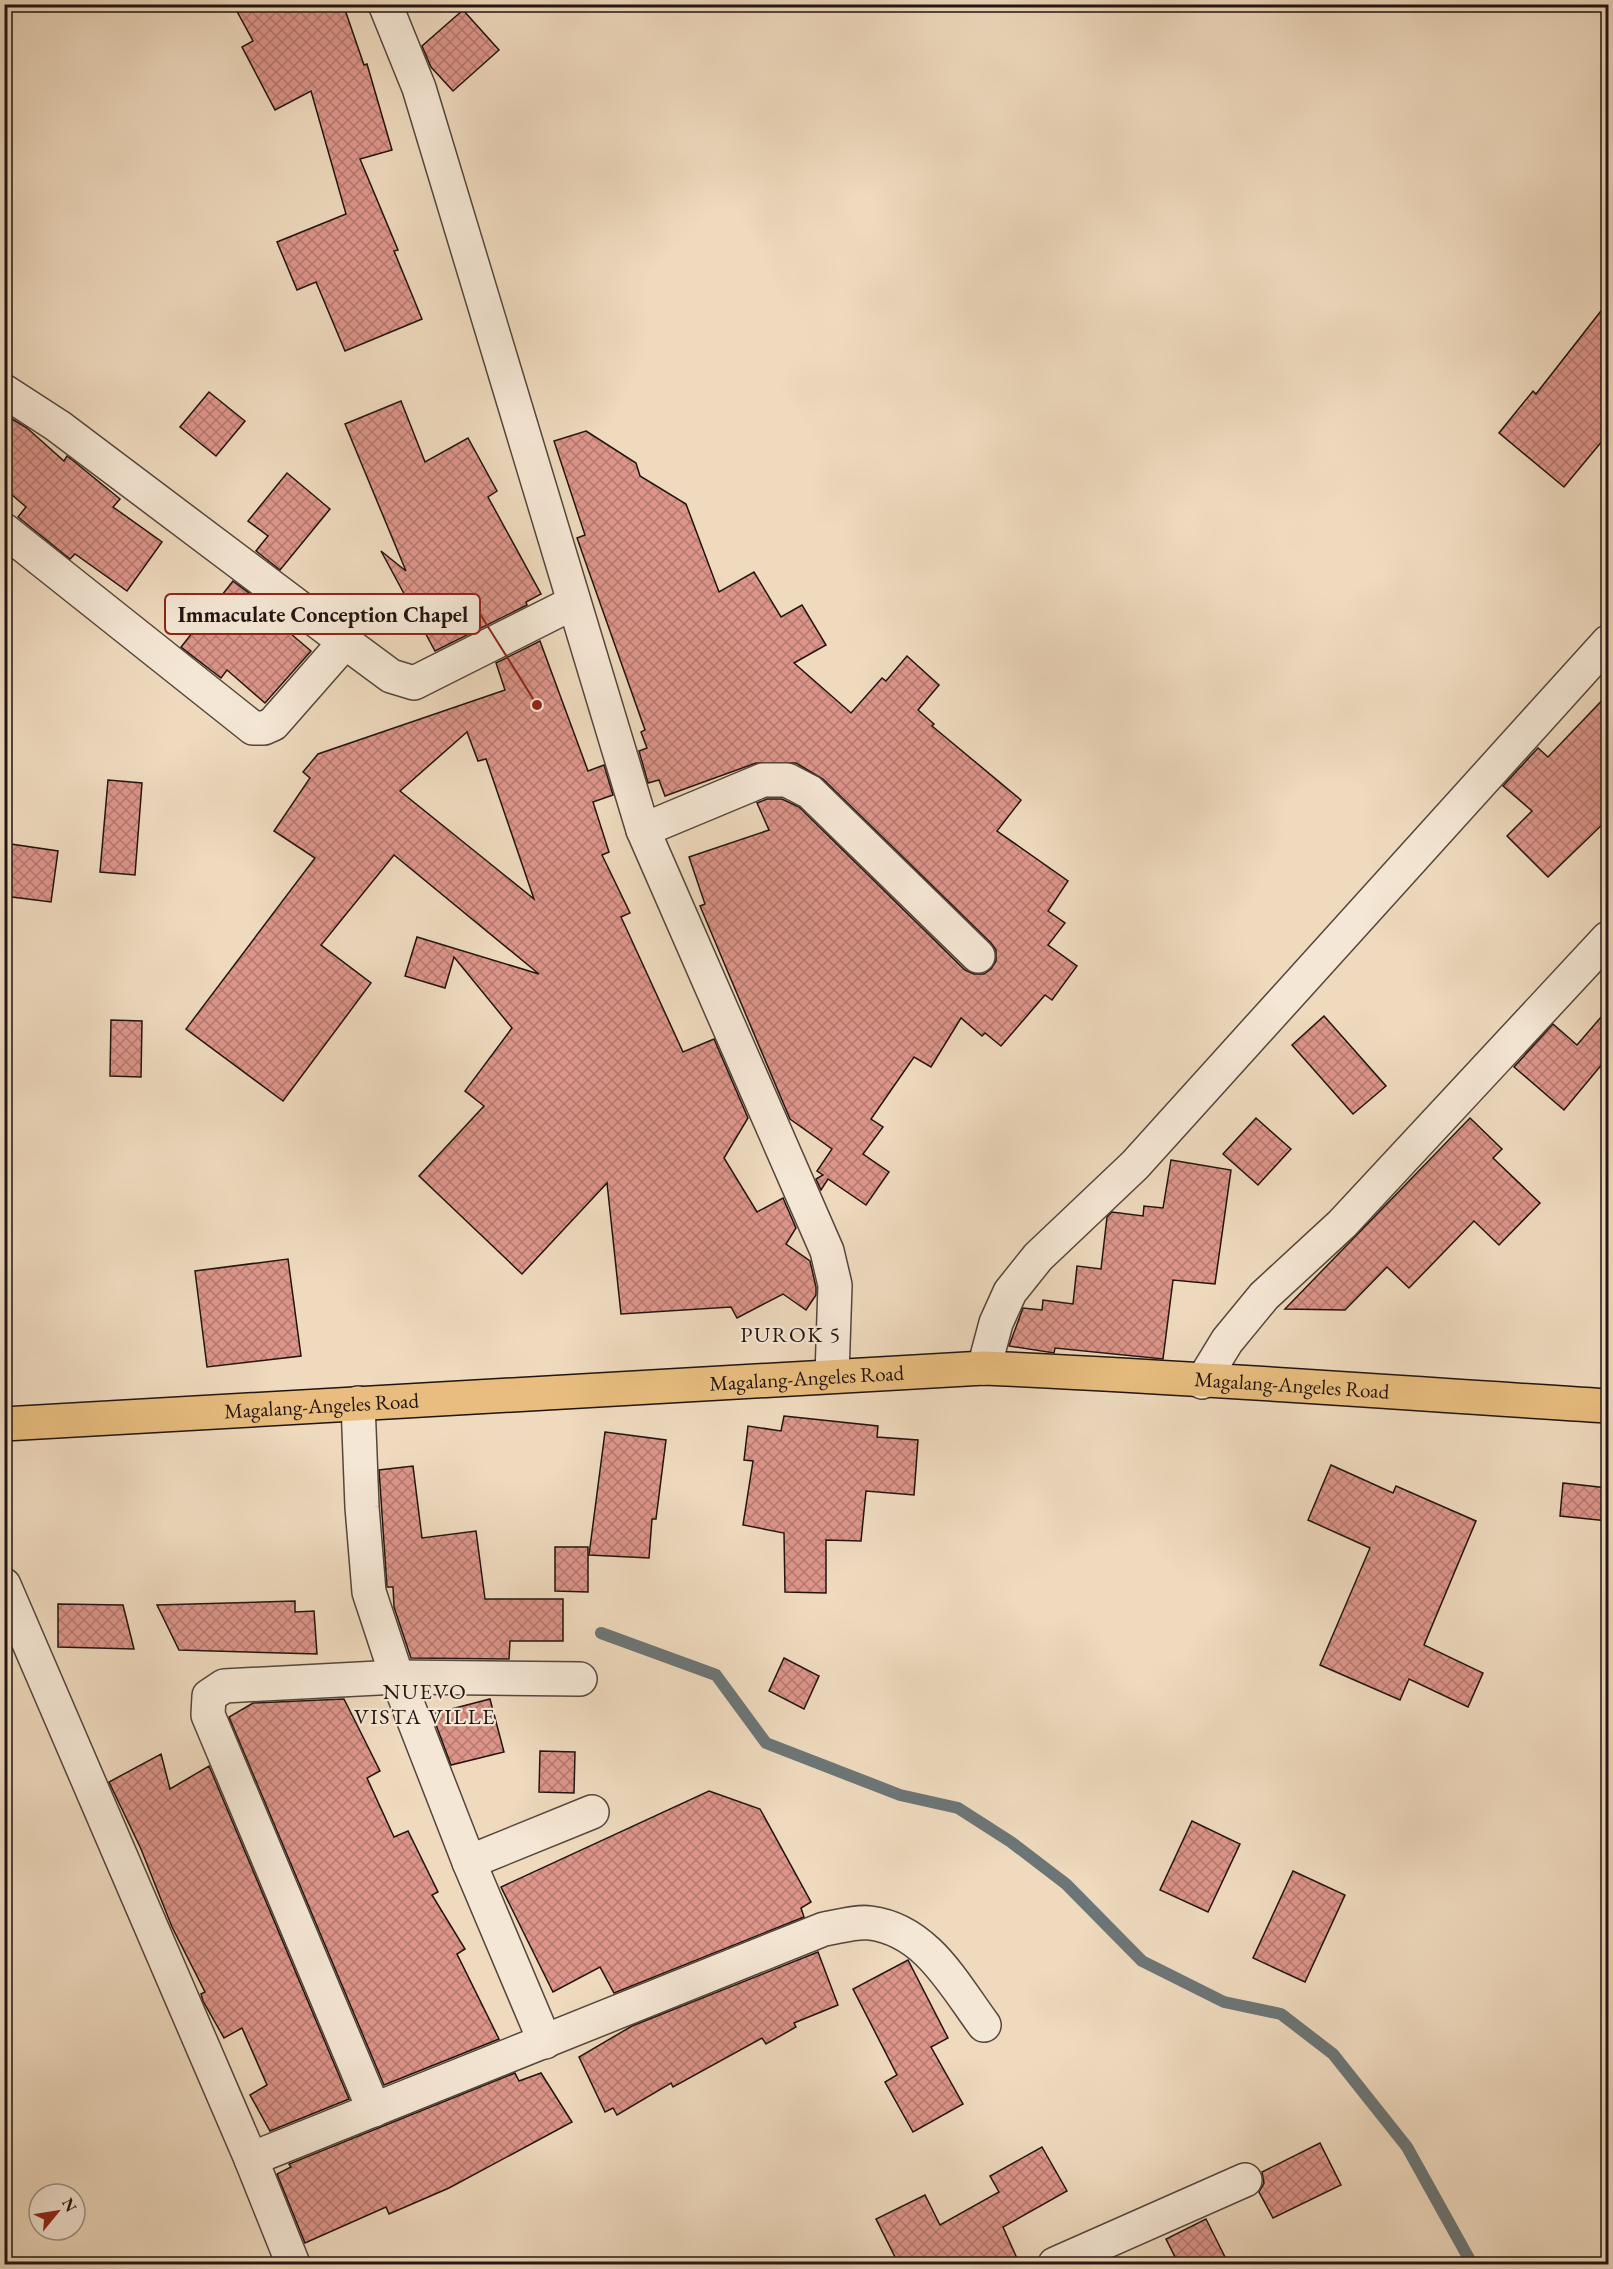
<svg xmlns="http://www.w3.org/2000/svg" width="1613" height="2269" viewBox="0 0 1613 2269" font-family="'EB Garamond',serif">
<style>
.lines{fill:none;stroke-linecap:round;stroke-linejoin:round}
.stream{stroke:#6c7677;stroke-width:12}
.building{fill:url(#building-cross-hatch);stroke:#211410;stroke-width:1.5;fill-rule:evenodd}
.minor-casing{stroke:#54463c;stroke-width:36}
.major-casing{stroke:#211410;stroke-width:36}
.minor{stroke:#f5e7d5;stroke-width:33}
.major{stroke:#e8bd7f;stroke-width:33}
.labels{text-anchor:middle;stroke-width:4.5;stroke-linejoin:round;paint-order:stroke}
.street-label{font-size:21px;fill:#211410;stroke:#f5e7d5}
.neighbourhood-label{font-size:22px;letter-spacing:1.5px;fill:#211410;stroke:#f5e7d5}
.leader{fill:none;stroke:#8f2418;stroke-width:2}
.callout-dot{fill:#8f2418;stroke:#f5e7d5;stroke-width:2}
.callout{fill:#f5e7d5;stroke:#8f2418;stroke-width:2}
.callout-label{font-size:22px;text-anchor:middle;font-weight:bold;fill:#211410}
</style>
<defs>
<pattern id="building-cross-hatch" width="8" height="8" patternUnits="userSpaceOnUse" patternTransform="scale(1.5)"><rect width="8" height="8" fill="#dd958a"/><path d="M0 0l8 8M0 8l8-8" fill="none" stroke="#b3786f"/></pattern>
</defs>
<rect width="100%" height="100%" fill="#efdabe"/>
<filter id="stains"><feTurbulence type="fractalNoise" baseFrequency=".00333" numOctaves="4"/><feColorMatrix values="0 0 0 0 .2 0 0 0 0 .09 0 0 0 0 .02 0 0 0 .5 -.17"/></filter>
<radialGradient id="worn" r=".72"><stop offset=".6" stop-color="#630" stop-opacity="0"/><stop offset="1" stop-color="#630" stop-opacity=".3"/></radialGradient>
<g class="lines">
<!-- stream -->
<polyline class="stream" points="601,1633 716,1675 766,1743 900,1795 958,1808 1011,1842 1066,1884 1142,1961 1224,2002 1281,2014 1333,2054 1407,2147 1472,2264"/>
</g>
<!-- building -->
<g class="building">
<polygon points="233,4 343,4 364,65 367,64 392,150 360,159 398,250 394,251 422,319 345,351 316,282 297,290 277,242 346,214 311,91 275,110 242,47 253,41"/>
<polygon points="463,10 499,50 453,91 431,67 422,46"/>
<polygon points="1608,302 1608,434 1564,487 1499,433 1533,391 1536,394"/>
<polygon points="209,392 245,421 216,456 180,427"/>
<polygon points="401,401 425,462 468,438 497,491 488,497 541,594 526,602 527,605 435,651 381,551 406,571 345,424"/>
<polygon points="4,414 27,428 64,461 67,456 76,463 120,499 113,507 162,542 127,591 75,554 70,559 18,517 26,507 4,488"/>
<polygon points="586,431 636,463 640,476 686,504 719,592 754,572 781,617 802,605 826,645 794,663 851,713 882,678 886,681 907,656 939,685 918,710 934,724 932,726 1021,800 997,831 1068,881 1048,911 1065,923 1048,945 1077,966 1052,1000 1045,995 1001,1046 985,1033 982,1036 961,1018 931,1067 914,1057 871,1119 883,1127 863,1154 889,1172 866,1205 828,1179 821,1190 816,1179 823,1175 817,1171 832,1149 790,1119 700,906 705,904 689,857 769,830 757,803 767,799 782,799 799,807 965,970 974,974 984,974 991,969 996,961 996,950 991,943 823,779 796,763 756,763 665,796 659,780 648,783 639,751 647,748 641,732 645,730 577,538 585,535 554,441"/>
<polygon points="287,473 330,509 280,570 256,551 268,536 248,521"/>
<polygon points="233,581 257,599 255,601 270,616 311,651 265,703 227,670 221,678 181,647"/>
<path d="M540,641L588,771L604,765L613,795L593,802L609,852L602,855L630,913L621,917L683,1052L714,1039L748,1118L724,1158L757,1212L783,1198L796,1228L786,1244L810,1261L816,1287V1295L806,1310L783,1294L737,1318L731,1307L621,1314L607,1183L522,1274L419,1176L484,1106L465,1091L512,1028L454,957L445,988L405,976L417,937L539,974L394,855L321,945L371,983L283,1101L186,1029L315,858L274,831L310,778L303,772L318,754L505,690L496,663ZM467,732L478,761L486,759L534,899L400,791Z"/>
<polygon points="1608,694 1608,819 1548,877 1507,836 1532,811 1503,786 1538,748 1548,757"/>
<polygon points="108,780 142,783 135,875 100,872"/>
<polygon points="4,843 58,851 51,902 4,896"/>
<polygon points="1608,1009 1608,1057 1564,1110 1514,1067 1553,1024 1577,1045"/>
<polygon points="1324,1016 1386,1086 1353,1114 1292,1045"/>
<polygon points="111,1020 142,1021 141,1077 110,1076"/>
<polygon points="1256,1118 1291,1149 1258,1185 1223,1154"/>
<polygon points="1470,1118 1502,1149 1493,1158 1540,1203 1499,1245 1474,1221 1409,1288 1387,1267 1345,1310 1285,1309"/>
<polygon points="1171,1160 1231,1170 1215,1284 1173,1280 1163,1359 1055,1348 1054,1353 1009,1346 1023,1308 1042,1310 1043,1300 1073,1304 1077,1266 1101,1269 1107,1217 1112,1212 1143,1216 1144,1206 1163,1208"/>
<polygon points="288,1259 301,1356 207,1367 195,1271"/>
<polygon points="784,1416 878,1426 877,1437 918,1440 914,1495 866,1491 861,1541 826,1540 826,1593 785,1592 784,1533 743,1525 753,1461 744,1460 748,1426 781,1431"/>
<polygon points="605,1432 666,1440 656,1519 652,1519 649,1558 589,1555"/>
<polygon points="1331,1465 1393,1493 1396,1486 1476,1521 1424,1645 1483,1673 1468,1707 1409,1679 1400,1700 1320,1665 1370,1548 1308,1520"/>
<polygon points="413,1466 422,1538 476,1531 485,1599 563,1599 563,1641 510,1641 509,1659 411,1658 394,1607 393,1587 387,1587 379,1470"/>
<polygon points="1563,1483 1608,1488 1608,1521 1560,1516"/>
<polygon points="555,1547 588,1547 588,1592 555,1591"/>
<polygon points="295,1601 295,1612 314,1611 317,1654 179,1650 157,1605"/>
<polygon points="58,1604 123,1605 134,1649 58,1647"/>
<polygon points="784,1658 819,1676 804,1709 769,1691"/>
<polygon points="344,1699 380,1771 367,1778 394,1837 408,1831 438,1892 432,1895 465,1949 457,1954 499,2039 384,2085 229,1717 253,1703"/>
<polygon points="490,1699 504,1752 451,1765 432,1714"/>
<polygon points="540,1751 575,1752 574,1793 539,1792"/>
<polygon points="161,1754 170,1789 209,1766 349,2099 270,2131 250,2095 267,2085 242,2028 224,2038 203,2001 201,1994 205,1992 172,1927 141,1849 109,1782"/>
<polygon points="709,1791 760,1809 811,1902 801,1908 804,1917 614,1993 600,1967 553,1992 501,1887"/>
<polygon points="1192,1821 1240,1844 1208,1912 1160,1890"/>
<polygon points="1293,1871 1345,1895 1305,1982 1253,1958"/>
<polygon points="818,1952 838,2005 794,2023 796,2027 766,2044 762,2038 673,2087 671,2083 617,2115 613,2108 605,2112 579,2057 632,2026"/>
<polygon points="908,1960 948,2038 931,2047 963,2104 913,2132 885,2082 897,2075 853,1989"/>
<polygon points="515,2073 519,2081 541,2073 572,2122 449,2188 389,2214 386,2207 305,2243 277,2174 291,2167 289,2164"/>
<polygon points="1320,2143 1341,2185 1273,2218 1259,2192 1264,2183 1262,2172"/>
<polygon points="1042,2147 1067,2191 1003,2227 1020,2265 899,2265 876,2219 925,2195 940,2225 999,2192 990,2176"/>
<polygon points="1206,2219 1229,2265 1179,2265 1166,2239"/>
</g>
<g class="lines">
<!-- minor casing -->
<g class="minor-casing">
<g id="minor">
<polyline points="385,4 419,88 643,830 827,1251 835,1285 832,1375"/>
<polyline points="4,391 58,426 345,642"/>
<polyline points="4,530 253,728 264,728 273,724 345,642 391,676 414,683 573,603"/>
<polyline points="643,830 763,780 787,780 810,792 978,956"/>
<polyline points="984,1368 996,1323 1010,1292 1038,1257 1135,1165 1608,642"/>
<polyline points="1202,1382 1227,1341 1264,1296 1342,1224 1608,938"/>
<polyline points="358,1403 362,1507 369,1592 397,1677 469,1862 545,2042"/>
<polyline points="4,1585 251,2159 293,2264"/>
<polyline points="469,1862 592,1812"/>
<polyline points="374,2110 208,1715 209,1696 224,1686 397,1677 580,1679"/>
<path d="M251,2159L824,1929C838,1927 856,1921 870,1923C926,1930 953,1983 984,2025"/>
<polyline points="1055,2264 1245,2180"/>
</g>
</g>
<!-- major casing -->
<g class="major-casing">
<g id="major">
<path id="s1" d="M4,1424L984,1368C1192,1377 1400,1393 1608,1406"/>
</g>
</g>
<!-- minor -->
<use href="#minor" class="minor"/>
<!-- major -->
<use href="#major" class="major"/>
</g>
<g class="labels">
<!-- street labels -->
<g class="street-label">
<text dy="7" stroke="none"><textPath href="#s1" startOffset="804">Magalang-Angeles Road</textPath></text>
<text dy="7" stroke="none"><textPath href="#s1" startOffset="1290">Magalang-Angeles Road</textPath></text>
<text dy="7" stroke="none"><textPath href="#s1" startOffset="318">Magalang-Angeles Road</textPath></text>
</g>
<!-- neighbourhood labels -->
<g class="neighbourhood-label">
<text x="791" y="1342">PUROK 5</text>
<text x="425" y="1699">NUEVO<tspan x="425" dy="25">VISTA VILLE</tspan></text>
</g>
</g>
<!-- callouts -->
<path class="leader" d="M537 705L480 614"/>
<circle class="callout-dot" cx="537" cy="705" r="6"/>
<rect class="callout" x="165" y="594" width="315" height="40" rx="6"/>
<g class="callout-label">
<text x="323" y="622">Immaculate Conception Chapel</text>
</g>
<!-- margin -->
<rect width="1613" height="2269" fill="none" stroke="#efdabe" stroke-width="24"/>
<rect x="6" y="6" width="1601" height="2257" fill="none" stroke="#211410" stroke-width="3"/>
<rect x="12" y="12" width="1589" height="2245" fill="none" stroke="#211410" stroke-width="1.5"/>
<!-- north arrow -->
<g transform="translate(57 2212) rotate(60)"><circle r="28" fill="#f5e7d5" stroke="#a09386" stroke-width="1.5"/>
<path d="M0-4.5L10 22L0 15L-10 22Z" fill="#8f2418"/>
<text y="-9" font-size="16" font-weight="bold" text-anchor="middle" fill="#211410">N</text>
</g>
<rect width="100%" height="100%" filter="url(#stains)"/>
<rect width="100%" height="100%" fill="url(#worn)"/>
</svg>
